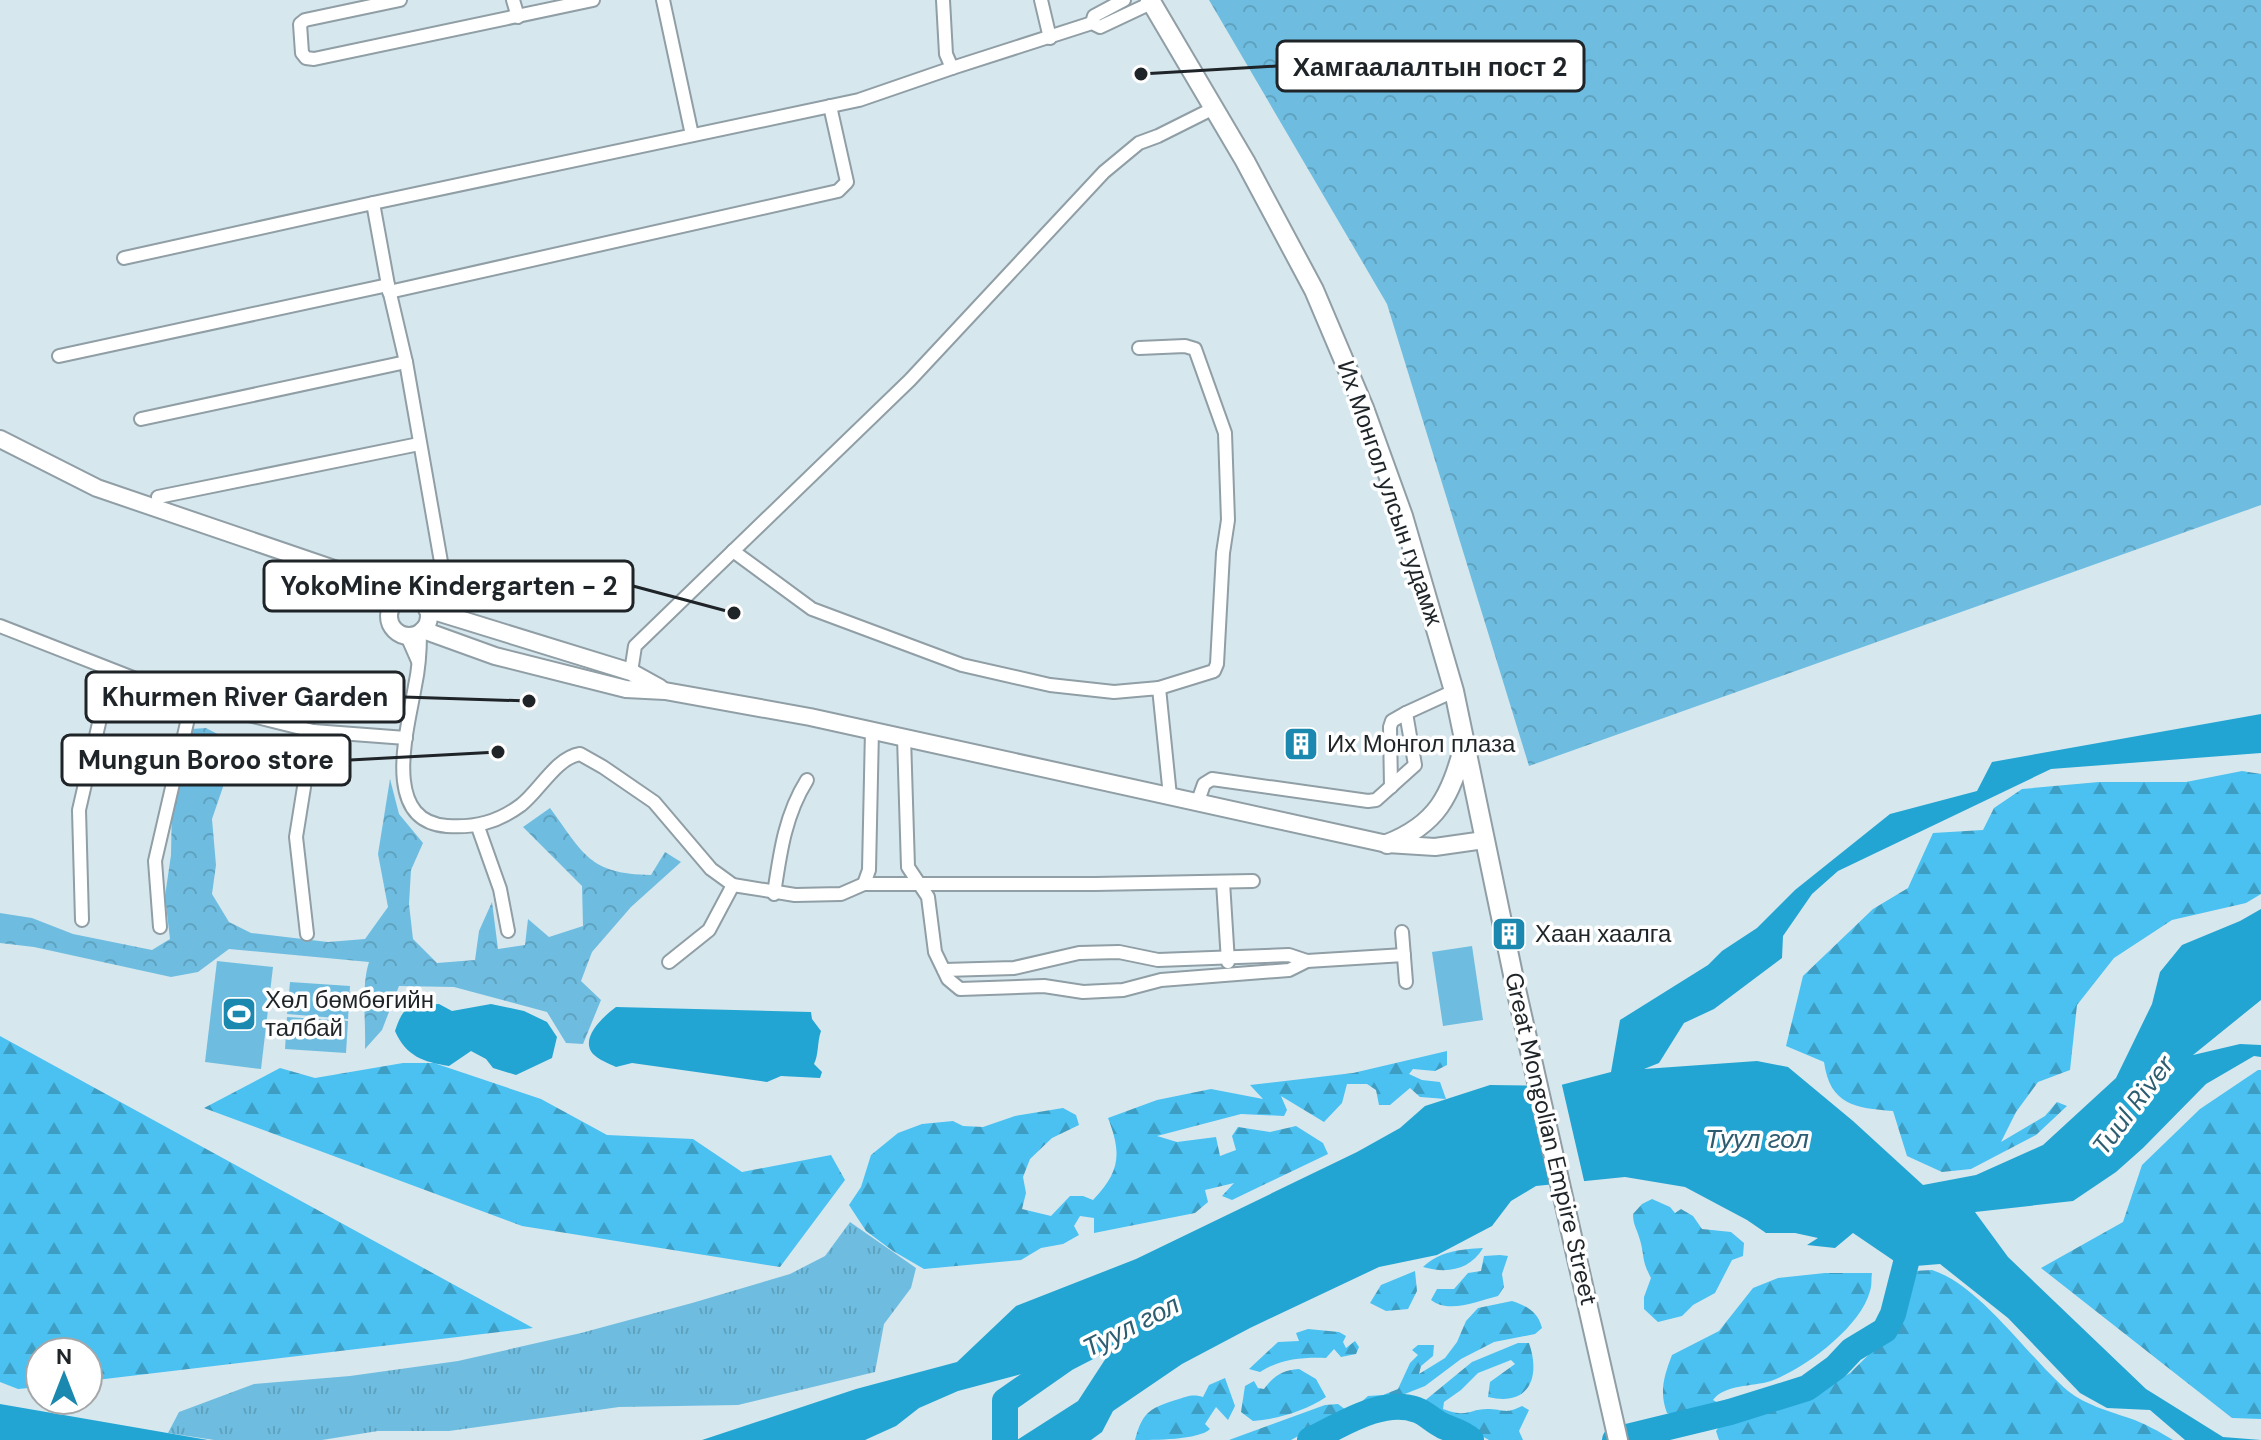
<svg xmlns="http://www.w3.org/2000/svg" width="2261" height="1440" viewBox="0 0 2261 1440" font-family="'DM Sans',sans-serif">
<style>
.grass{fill:url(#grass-tufts)}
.forest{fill:url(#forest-firs)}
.park{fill:url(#park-crowns)}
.garden{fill:#6ebde0}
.water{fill:#23a5d3}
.pier{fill:#d7e7ee}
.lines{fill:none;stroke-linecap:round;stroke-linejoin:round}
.river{stroke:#23a5d3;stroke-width:26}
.street-casing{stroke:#909ea5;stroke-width:16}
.secondary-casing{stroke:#909ea5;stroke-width:20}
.primary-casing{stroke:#909ea5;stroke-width:22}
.street{stroke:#fff;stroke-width:12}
.secondary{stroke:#fff;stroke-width:16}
.primary{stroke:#fff;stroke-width:18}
.labels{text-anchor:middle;stroke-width:7;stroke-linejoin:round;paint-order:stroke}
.street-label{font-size:24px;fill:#1e2427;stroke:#fff}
.poi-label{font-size:24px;fill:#1e2427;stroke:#fff;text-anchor:start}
.water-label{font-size:26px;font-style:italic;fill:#2d5d71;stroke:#fff}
.leader{fill:none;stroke:#1e2427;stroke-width:3}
.callout-dot{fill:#1e2427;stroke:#fff;stroke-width:3}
.callout{fill:#fff;stroke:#1e2427;stroke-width:3}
.callout-label{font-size:26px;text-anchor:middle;font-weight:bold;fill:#1e2427}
</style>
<defs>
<pattern id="grass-tufts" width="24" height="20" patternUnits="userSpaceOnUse" patternTransform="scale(2)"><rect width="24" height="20" fill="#6ebde0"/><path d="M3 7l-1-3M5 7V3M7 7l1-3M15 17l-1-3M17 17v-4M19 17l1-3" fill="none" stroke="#5fa2c0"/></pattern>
<pattern id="forest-firs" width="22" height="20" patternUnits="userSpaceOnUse" patternTransform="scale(2)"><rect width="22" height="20" fill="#4ac1f0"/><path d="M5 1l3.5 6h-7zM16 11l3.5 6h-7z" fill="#3d9dc2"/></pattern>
<pattern id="park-crowns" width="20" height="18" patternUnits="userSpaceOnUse" patternTransform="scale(2)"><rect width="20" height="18" fill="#6ebde0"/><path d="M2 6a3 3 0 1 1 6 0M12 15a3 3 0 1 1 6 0" fill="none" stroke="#5fa2c0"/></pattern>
</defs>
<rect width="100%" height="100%" fill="#d7e7ee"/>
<!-- grass -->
<polygon class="grass" points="850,1222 916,1268 911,1288 884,1324 875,1372 738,1405 619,1407 449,1431 378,1431 322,1440 214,1440 168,1433 179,1412 254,1384 350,1376 458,1361 581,1333 692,1303 790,1274 825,1256"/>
<!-- forest -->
<g class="forest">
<path d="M2242,771L2261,774V894L2246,903L2172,920L2114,958L2077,1005L2070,1070L2038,1082L2016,1112L2001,1142L2045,1116L2057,1102L2067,1106L2036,1135L1971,1169L1942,1172L1907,1156L1893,1111C1855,1108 1830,1105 1824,1062L1786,1046L1803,976L1873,909L1908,888L1933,833L1983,830L1994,808L2022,789L2099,782H2186Z"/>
<polygon points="0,1036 533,1328 88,1381 88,1352 40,1352 40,1387 18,1389 0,1382"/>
<path d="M1447,1051V1065L1435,1071L1413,1069L1409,1074L1422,1080L1440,1082L1446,1099L1420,1097L1410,1088L1390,1105H1379L1376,1090L1367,1084H1347L1342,1103L1324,1122L1281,1096L1287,1110L1284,1116L1241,1114L1157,1136L1177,1142L1216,1137L1220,1156L1236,1150L1232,1136L1238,1127L1270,1132L1296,1126L1323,1143L1328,1154L1232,1200L1222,1196L1234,1183L1205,1190L1208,1202L1195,1213L1094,1233V1218L1080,1216L1074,1226L1079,1235L1063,1244L1041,1248L1021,1260L924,1269L893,1251L866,1231L849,1205L861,1187L871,1155L898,1133L922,1124L953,1121L963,1126L983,1127L1015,1116L1063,1108L1076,1115L1079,1125L1052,1138L1030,1159L1023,1177L1026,1193L1022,1209L1051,1216L1070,1196H1083L1093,1200C1120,1172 1122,1154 1108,1118L1157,1100L1211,1089L1263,1099L1250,1085L1353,1073Z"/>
<polygon points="403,1063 434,1063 541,1099 607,1135 693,1139 742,1172 831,1155 845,1180 780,1267 522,1226 204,1108 280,1068 315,1078"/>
<polygon points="2258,1070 2261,1070 2261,1419 2232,1418 2041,1268 2123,1222 2142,1165 2200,1109"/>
<path d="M1652,1199L1670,1207L1675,1213L1681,1209L1693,1216L1702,1229L1731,1232L1744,1243L1743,1256L1732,1260L1715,1293L1693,1305L1682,1316L1658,1322L1644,1309V1297L1651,1278C1641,1259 1645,1257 1640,1240C1637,1229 1633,1225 1633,1214L1642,1204Z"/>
<path d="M1483,1248C1470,1270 1447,1274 1423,1267C1439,1251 1462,1249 1483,1248Z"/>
<path d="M1500,1255L1508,1256L1502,1274L1504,1287L1498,1296C1477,1301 1449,1314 1431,1300L1437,1289H1454L1468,1273L1481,1271L1484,1256Z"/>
<path d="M1932,1270C1980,1285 2028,1357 2068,1391C2086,1405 2108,1411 2129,1418C2144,1423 2160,1432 2173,1440H1719L1716,1431L1721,1424L1806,1401L1850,1373L1899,1325L1909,1294L1913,1271Z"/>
<polygon points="1415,1271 1417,1291 1408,1309 1386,1311 1370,1303 1381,1285"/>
<path d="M1825,1273H1872C1871,1279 1872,1286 1870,1291C1861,1327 1804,1369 1771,1381C1752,1387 1725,1384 1713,1400L1725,1407C1710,1419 1684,1420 1667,1413C1659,1392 1664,1376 1672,1355L1719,1331L1753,1288L1778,1278Z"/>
<path d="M1512,1301C1527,1306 1538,1312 1542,1328L1535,1334L1494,1342L1461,1359L1425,1386L1372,1407L1360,1403L1368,1396L1383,1395L1398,1389L1410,1363L1418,1355L1412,1350L1418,1345H1434L1433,1356L1421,1366L1419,1374L1445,1358L1457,1342L1466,1321L1478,1308Z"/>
<path d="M1308,1329L1339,1332L1346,1336L1343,1342L1346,1348L1355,1341L1359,1347L1356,1354L1341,1357L1334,1349L1326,1358C1303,1357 1280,1359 1260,1372L1249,1369L1278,1342L1299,1341L1296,1333Z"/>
<path d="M1518,1343H1529C1541,1377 1529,1407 1488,1397L1490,1382L1515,1364L1511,1360L1478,1373L1461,1390L1444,1402L1443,1409C1470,1419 1468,1408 1490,1409C1506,1410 1506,1414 1522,1406L1529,1410L1519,1431L1523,1440H1489L1422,1403L1472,1362Z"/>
<path d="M1299,1369L1316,1379L1326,1397C1305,1411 1278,1419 1253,1421L1241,1412L1245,1386L1254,1381L1258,1388L1264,1389C1274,1376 1282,1370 1299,1369Z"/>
<path d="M1225,1378L1235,1406L1228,1420L1216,1407L1205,1424L1210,1429C1199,1440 1154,1440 1135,1440C1143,1410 1151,1408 1179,1399C1189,1396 1192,1394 1203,1397L1209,1385Z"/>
<polygon points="1338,1404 1346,1410 1291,1440 1229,1440 1325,1405"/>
</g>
<!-- park -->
<g class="park">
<polygon points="1209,0 2261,0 2261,505 1529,766 1387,304"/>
<path d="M206,728L229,740L223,787L212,819L216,865L212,894L229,922L251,933L328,942L365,939L388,907L378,854L390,779L399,814L423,843L411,870L409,904L413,939L437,963L475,960L479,931L492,902L498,949L525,945L528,919L549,937L583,926L582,886L523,827L550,808C584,854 589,874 651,875L665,852L681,862L631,907L592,952L581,981L601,1000L583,1044L566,1043L547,1012L454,987L399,986L382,1030L365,1049C366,1020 361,987 369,962L229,949L198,972L171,977L34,947L0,943V913L32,918L73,934L152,950L170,939L165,896L171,855L172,802L191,729Z"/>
</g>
<!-- garden -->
<g class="garden">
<polygon points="1472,946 1483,1020 1443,1026 1432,952"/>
<polygon points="217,961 273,967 261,1069 205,1062"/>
<polygon points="290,982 350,986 348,1019 287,1014"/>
<polygon points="287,1017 348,1021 346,1053 285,1049"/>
</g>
<!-- water -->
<g class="water">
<polygon points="2261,714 2261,753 2051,769 1838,871 1812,894 1783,936 1782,958 1714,1009 1684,1023 1659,1063 1644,1069 1757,1061 1788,1067 1853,1121 1923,1185 1976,1175 2043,1145 2116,1078 2152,1004 2160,972 2182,945 2240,921 2261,909 2261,1000 2193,1055 2240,1044 2261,1045 2261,1057 2254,1056 2206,1084 2143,1148 2116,1172 2073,1201 1975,1212 2008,1257 2146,1389 2223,1437 2261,1440 2185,1440 2150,1410 2107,1408 2080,1393 2008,1318 1940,1264 1903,1267 1853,1233 1835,1248 1807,1245 1818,1238 1795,1233 1766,1233 1747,1220 1685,1187 1625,1177 1536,1186 1511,1201 1492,1226 1437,1255 1379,1267 1250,1328 1182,1364 1113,1411 1102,1432 1091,1440 1017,1440 1078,1401 1106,1358 1093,1339 1029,1372 958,1391 919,1408 896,1426 865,1440 702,1440 856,1389 957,1362 1016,1306 1136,1259 1357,1152 1400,1128 1425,1106 1490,1085 1557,1086 1611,1072 1620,1020 1708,965 1722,951 1757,928 1795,890 1890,814 1977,791 1992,762"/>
<path d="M439,1004L452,1011L491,1004L524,1011L547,1022L557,1037L552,1058L516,1075L493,1068L486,1059L471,1051L449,1066C423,1062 406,1056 395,1031C404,1003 411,1005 439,1004Z"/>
<path d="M616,1007L811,1012L812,1019L821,1031C817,1042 819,1054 814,1064L822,1072L820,1078L781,1076L767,1082L632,1063L616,1067C608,1063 599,1060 593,1054C579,1038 604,1016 616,1007Z"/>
<polygon points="0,1404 208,1440 0,1440"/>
</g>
<!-- pier -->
<polygon class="pier" points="1561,1081 1585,1185 1551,1188 1526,1082"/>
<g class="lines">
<!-- river -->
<g class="river">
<polyline points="1005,1440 1005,1401 1065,1359 1125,1328"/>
<path d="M1310,1440C1340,1426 1382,1397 1417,1410C1426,1413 1434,1422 1443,1426C1454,1431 1462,1432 1471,1440"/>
<polyline points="1615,1440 1730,1412 1807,1388 1836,1367 1852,1350 1885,1330 1893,1314 1908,1255 1924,1238"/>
</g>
<!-- street casing -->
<g class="street-casing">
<g id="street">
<polyline points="400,0 305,20 300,24 302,53 306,58 314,59 593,0"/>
<polyline points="513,0 518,17"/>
<polyline points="663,0 692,135"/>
<polyline points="1041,0 1050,38"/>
<polyline points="1092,23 1094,16 1124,0"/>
<polyline points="952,68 1092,23 1100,27 1151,3"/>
<polyline points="373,203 859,100 952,68 946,54 943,0"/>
<polyline points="124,258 373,203 388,285 406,362 444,579"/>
<polyline points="389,292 838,191 847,182 830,106"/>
<polyline points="1139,348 1185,346 1195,349 1225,433 1228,520 1223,553 1217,664 1214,671 1159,688"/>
<polyline points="59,356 388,285"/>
<polyline points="141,419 406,362"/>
<polyline points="158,497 419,444"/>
<polyline points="733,551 812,609 962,665 1050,685 1114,692 1159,688 1170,796"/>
<polyline points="0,626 192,701 313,731 406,738"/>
<path d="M420,632C420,650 419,668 415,686C408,728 380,821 447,826C475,828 498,822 521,805C540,790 556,758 580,754L603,767L654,802L711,869L733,885L795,895L841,894L864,884H1095L1253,881"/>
<polyline points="407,636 418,661"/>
<polyline points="631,672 635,646 910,380 1104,172 1139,143 1158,136 1214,108"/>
<polyline points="904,737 908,867 928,897 935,952 948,979 960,989 1044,986 1083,992 1123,990 1161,980 1289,970 1307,961"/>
<polyline points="1391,787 1390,727 1392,721 1406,713"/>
<polyline points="1198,801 1204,784 1212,779 1368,801 1376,800 1415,765 1406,713 1454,691"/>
<polyline points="478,827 500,889 508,931"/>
<polyline points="1223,882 1228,962"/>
<polyline points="864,884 869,870 872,730"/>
<path d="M774,894C780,853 785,815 807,780"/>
<polyline points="82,920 79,810 111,671"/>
<polyline points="160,927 155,861 192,701"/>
<polyline points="1402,932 1406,982"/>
<polyline points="307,934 296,837 313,731"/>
<polyline points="669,962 709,930 733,885"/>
<polyline points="944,970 1014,968 1079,953 1119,952 1158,960 1289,955 1307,961 1404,955"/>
</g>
</g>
<!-- secondary casing -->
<g class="secondary-casing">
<g id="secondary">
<polyline points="0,439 97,488 381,585 406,597"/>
<circle cx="409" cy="616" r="20"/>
<polyline points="427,609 631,672 660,688"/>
<polyline points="423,630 495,656 626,689 665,691 810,717 1387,844 1435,847 1484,840"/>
</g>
</g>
<!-- primary casing -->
<g class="primary-casing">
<g id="primary">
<polyline points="1150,0 1245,161 1314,290 1364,408 1403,516 1454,691 1516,989 1618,1440"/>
<path d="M1387,844C1438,824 1450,796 1464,746"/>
</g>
</g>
<!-- street -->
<use href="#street" class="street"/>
<!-- secondary -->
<use href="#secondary" class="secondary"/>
<!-- primary -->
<use href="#primary" class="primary"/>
</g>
<!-- icons -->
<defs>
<g id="building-square" transform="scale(1.8)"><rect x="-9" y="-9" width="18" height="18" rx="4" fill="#1b88af" stroke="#fff"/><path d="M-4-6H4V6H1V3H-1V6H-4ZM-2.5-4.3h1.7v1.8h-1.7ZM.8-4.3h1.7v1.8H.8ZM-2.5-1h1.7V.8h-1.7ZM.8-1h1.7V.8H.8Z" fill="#fff"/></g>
<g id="stadium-square" transform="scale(1.8)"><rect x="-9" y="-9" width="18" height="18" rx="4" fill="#1b88af" stroke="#fff"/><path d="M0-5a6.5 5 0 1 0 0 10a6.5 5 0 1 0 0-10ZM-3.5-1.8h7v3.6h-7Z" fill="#fff"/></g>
</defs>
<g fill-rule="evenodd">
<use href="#building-square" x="1301" y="744"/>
<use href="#building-square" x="1509" y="934"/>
<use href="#stadium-square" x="239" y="1014"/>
</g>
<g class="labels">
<!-- street labels -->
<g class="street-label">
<text transform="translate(1390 493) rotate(71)" y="8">Их Монгол улсын гудамж</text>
<text transform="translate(1551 1139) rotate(77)" y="8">Great Mongolian Empire Street</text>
</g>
<!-- poi labels -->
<g class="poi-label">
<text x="1327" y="752">Их Монгол плаза</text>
<text x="1535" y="942">Хаан хаалга</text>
<text x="265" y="1008">Хөл бөмбөгийн<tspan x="265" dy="28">талбай</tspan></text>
</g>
<!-- water labels -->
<g class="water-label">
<text transform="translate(2133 1105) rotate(-53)" y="9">Tuul River</text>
<text x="1757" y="1148">Туул гол</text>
<text transform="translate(1131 1326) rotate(-27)" y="9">Туул гол</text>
</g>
</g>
<!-- callouts -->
<path class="leader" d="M1141 74L1277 66M734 613L633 586M529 701L404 697M498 752L350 760"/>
<g class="callout-dot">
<circle cx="1141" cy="74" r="8"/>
<circle cx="734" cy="613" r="8"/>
<circle cx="529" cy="701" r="8"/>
<circle cx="498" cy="752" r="8"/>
</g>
<g class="callout">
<rect x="1277" y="41" width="307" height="50" rx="8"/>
<rect x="264" y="561" width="369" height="50" rx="8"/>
<rect x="86" y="672" width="318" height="50" rx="8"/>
<rect x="62" y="735" width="288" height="50" rx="8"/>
</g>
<g class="callout-label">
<text x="1430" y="76">Хамгаалалтын пост 2</text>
<text x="449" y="595">YokoMine Kindergarten - 2</text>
<text x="245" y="706">Khurmen River Garden</text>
<text x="206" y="769">Mungun Boroo store</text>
</g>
<!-- north arrow -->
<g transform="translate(64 1376)"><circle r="38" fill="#ffffff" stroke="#a5a7a9" stroke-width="2"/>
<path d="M0-6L14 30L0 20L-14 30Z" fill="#1b88af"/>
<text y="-12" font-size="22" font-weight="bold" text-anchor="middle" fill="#1e2427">N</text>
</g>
</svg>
